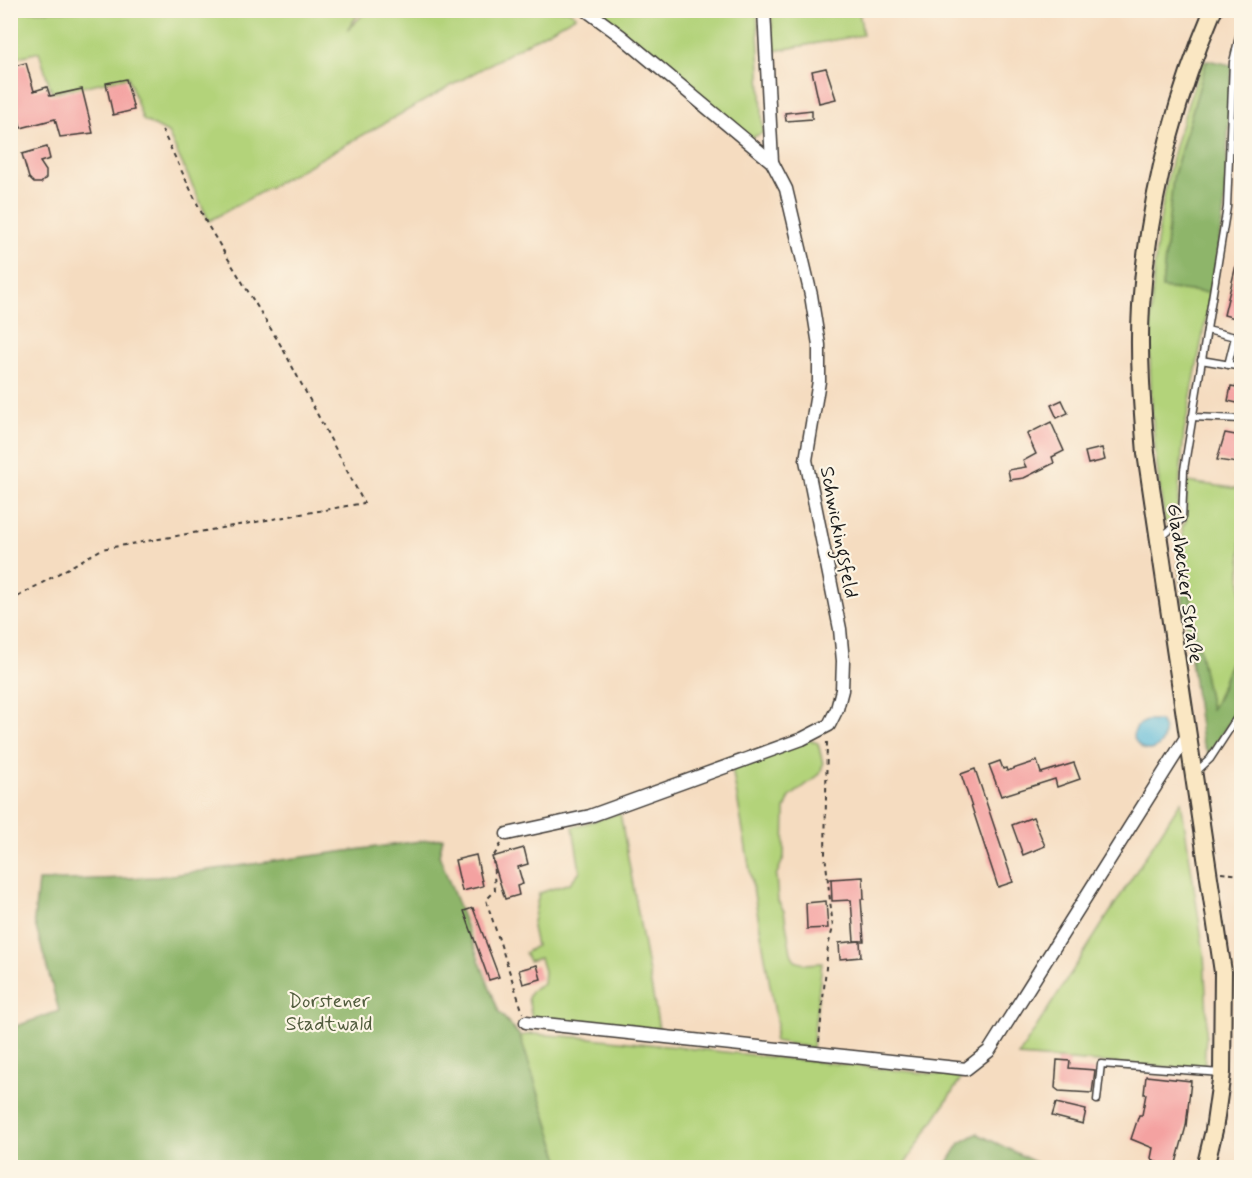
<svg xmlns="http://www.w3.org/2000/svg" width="1252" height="1178" viewBox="0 0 1252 1178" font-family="Mynerve,sans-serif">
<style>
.green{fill:#b3d37a;stroke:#68784b;stroke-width:1.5}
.forest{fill:#8eb56a;stroke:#556843;stroke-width:1.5}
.water{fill:#5ab9d9;stroke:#3b6a7a;stroke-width:1.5}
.building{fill:#f4a2a1}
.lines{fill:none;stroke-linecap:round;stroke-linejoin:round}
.lane-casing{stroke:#3d3935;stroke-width:9}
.street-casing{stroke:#3d3935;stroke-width:15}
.secondary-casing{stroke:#3d3935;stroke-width:20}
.path{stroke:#3d3935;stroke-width:2;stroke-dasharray:4.5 4.5;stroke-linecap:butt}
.lane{stroke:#fff;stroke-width:6}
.street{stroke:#fff;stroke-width:12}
.secondary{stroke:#fae7c3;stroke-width:16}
.labels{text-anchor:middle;stroke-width:4.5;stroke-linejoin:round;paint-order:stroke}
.street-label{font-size:20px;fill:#1c1c1c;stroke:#fcf5e5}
.park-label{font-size:20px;fill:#515c3d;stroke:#fcf5e5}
</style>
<rect width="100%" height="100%" fill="#fcf5e5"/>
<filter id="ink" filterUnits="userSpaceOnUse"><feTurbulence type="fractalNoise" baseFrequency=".0167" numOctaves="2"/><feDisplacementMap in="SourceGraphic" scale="12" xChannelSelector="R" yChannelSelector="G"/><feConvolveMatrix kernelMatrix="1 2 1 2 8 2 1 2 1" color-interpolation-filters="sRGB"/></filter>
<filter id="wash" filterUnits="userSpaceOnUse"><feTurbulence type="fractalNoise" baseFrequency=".008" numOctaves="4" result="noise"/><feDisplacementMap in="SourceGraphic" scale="24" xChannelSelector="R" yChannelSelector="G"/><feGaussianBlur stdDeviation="1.35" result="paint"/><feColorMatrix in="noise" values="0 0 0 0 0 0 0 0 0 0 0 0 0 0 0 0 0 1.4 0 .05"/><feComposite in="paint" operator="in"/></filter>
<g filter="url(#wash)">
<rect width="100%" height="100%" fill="#f5dcc0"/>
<!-- green -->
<g class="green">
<polygon points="568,10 576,16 209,221 168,133 143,120 128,77 52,93 39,52 11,59 11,11 360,11 347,31 366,11"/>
<polygon points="592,11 757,11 763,133 751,138"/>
<polygon points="771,11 859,11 863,35 773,51"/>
<path d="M1207,60L1173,178L1162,288L1211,293L1184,432L1177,512L1175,520L1169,526L1165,522C1144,399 1144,276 1173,154C1181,123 1192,92 1202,62Z"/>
<path d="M1187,482L1241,489V649C1224,664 1224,690 1211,710L1194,623L1182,527L1186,521Z"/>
<polygon points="809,740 818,743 823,764 820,774 790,797 785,809 784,857 776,876 778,901 784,911 791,953 795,961 804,964 822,963 812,1048 774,1041 777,1025 732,768"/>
<polygon points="1181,801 1204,953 1207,1015 1204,1070 1018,1056"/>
<polygon points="620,813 659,1029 647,1033 532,1019 528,998 531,991 543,984 544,971 540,958 529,961 525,953 536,946 532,927 539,893 570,883 580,871 573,827"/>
<polygon points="532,1034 591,1038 962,1077 903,1167 562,1167 520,1036"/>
</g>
<!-- forest -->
<g class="forest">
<polygon points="1207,60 1232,65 1224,210 1211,293 1162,288 1173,178"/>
<path d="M1186,561L1194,623L1211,709C1226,691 1223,665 1241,649V704L1209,754L1202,742L1178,562Z"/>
<polygon points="443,838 439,855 499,1012 520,1036 562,1167 11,1167 11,1028 59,1011 34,920 38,881 157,877"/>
<polygon points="978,1133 978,1134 1045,1167 945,1167 960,1143"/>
</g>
<!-- water -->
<path class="water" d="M1146,721H1160C1175,743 1144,766 1133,735L1137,726Z"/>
<g id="blocks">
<!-- building -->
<g class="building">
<polygon points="26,63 34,91 47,87 50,96 82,89 93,133 60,137 55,119 21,128 17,112 10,114 10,67"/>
<polygon points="826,68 836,99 819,103 812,71"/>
<polygon points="126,79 134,110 113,115 106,83"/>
<polygon points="812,110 812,119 786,121 785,113"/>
<polygon points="47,147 50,159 40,162 46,171 46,178 41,183 34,183 29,178 22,154"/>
<polygon points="1238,257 1242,258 1242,320 1224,315"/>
<polygon points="1231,386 1242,388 1242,404 1228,401"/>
<polygon points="1062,400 1068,413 1057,418 1051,405"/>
<polygon points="1051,422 1064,451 1052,457 1054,463 1024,478 1010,480 1008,470 1026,467 1023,461 1036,454 1027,434"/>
<polygon points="1225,433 1241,436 1237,463 1217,460"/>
<polygon points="1102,448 1105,460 1088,464 1085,452"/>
<polygon points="1000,761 1003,769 1006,768 1007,771 1037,761 1041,773 1074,763 1080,779 1057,787 1055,779 1001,796 989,765"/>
<polygon points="975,769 1013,882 998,887 961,774"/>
<polygon points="1033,817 1045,846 1023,855 1012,825"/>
<polygon points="524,848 528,864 518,867 523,884 517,886 519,895 505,899 492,857"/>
<polygon points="476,855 483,886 462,891 455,860"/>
<polygon points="863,877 864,899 861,899 864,941 854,941 851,900 832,901 831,879"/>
<polygon points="826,901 828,928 807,929 806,903"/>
<polygon points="473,908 499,977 489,980 464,911"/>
<polygon points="860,941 861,957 840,959 839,943"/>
<polygon points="537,965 541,979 523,984 519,970"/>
<polygon points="1057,1060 1070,1061 1069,1068 1095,1070 1092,1093 1059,1091 1055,1088"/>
<polygon points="1146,1076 1191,1081 1186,1126 1175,1167 1155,1162 1151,1158 1153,1148 1131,1139 1139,1115 1142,1115 1146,1094 1144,1094"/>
<polygon points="1056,1103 1086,1110 1083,1124 1052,1116"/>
</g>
</g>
</g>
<g filter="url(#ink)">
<use href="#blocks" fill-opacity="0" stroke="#3d3935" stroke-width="1.5"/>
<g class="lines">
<!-- lane casing -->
<g class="lane-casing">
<g id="lane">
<polyline points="1207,330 1235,337 1228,365"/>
<polyline points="1201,360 1242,367"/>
<polyline points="1192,417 1242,419"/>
<polyline points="1161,538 1182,519 1184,470 1227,207 1233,62 1242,24"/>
<polyline points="1196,772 1210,759 1242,710"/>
<polyline points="1097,1100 1101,1064 1221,1073"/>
</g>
</g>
<!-- street casing -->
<g class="street-casing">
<g id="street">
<polyline points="586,10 621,36 772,162"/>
<polyline points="507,834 590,816 802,739 829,725 837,709 842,690 843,661 840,629 806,460 819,381 819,345 811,295 786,189 772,162 764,10"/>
<polyline points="526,1022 966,1069 989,1051 1187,736"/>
</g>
</g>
<!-- secondary casing -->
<g class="secondary-casing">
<path id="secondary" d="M1205,1168L1214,1130L1222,1073L1223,972L1146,453C1142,404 1138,355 1141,306C1148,205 1173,104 1213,10"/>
</g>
<!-- path -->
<g class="path">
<polyline points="10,601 102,549 364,503 283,349 207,224 162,130"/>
<polyline points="501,844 493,857 495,891 486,900 523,1013"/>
<polyline points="1221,873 1242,875"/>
<polyline points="819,1042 828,946 833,928 825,854 827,740"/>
</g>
<!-- lane -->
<use href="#lane" class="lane"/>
<!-- street -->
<use href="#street" class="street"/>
<!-- secondary -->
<use href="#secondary" class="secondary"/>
</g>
</g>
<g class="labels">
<!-- street labels -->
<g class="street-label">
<text transform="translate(840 532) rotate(79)" y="7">Schwickingsfeld</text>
<text transform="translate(1186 583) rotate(82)" y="7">Gladbecker Straße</text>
</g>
<!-- park labels -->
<g class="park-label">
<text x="329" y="1007">Dorstener<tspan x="329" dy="23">Stadtwald</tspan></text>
</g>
</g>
<!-- margin -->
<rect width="1252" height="1178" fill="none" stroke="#fcf5e5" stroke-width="36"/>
</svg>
